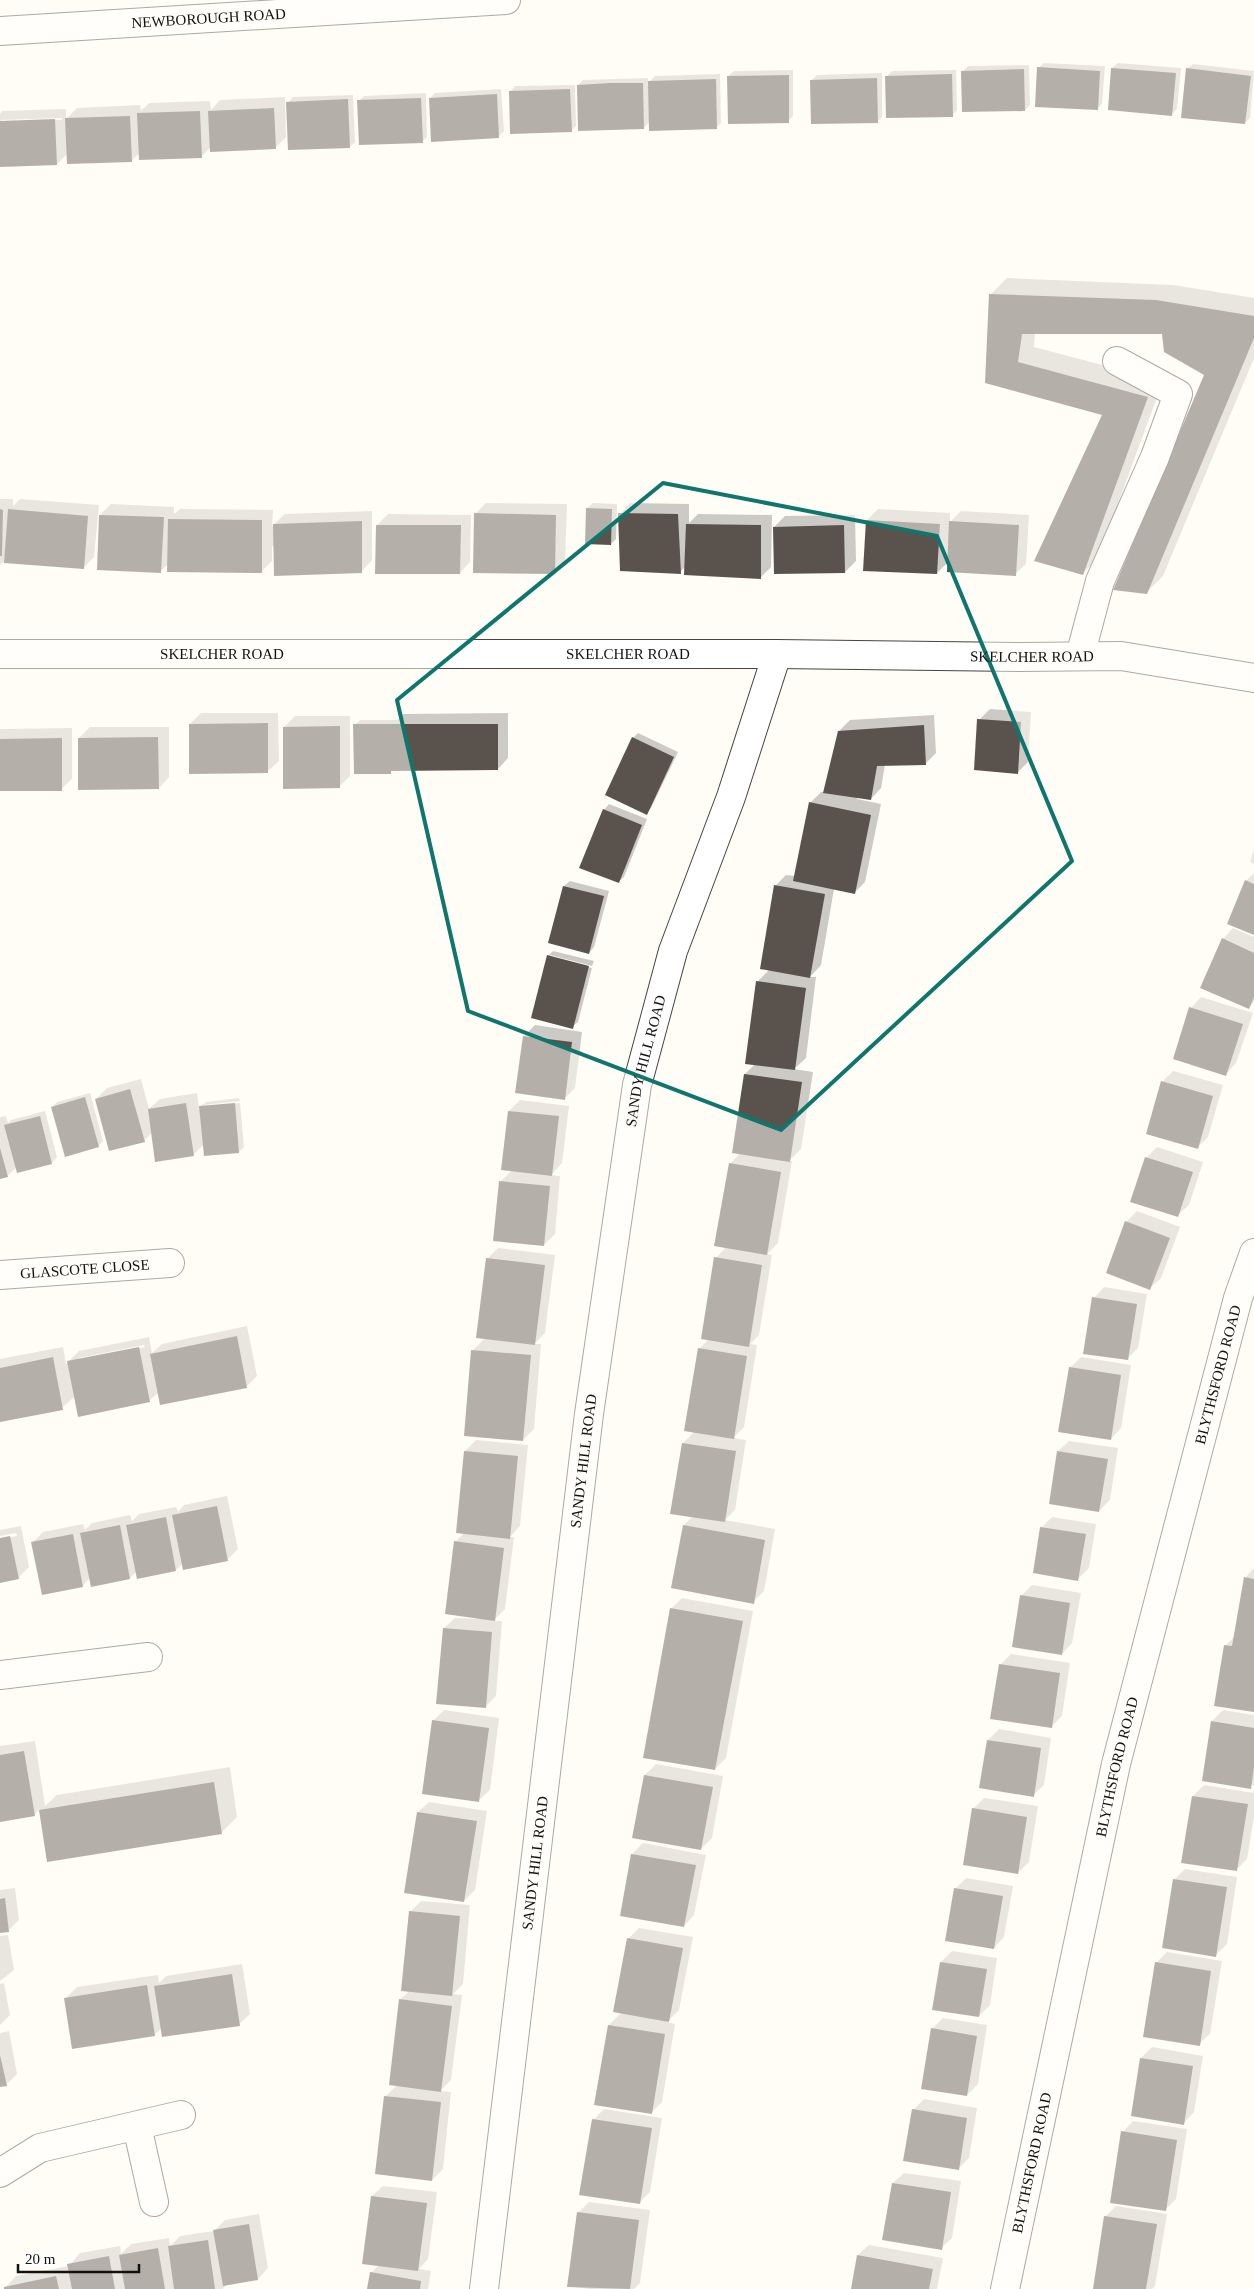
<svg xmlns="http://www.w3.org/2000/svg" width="1254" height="2289" viewBox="0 0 1254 2289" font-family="Georgia,serif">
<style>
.shadow{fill:#0003;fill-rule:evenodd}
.building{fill:#5a524d}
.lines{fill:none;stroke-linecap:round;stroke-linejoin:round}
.minor-casing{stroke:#444;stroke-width:30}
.minor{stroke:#fff;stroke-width:28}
.marked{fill:none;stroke:#0f766e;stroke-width:4;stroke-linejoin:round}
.labels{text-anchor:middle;stroke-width:5;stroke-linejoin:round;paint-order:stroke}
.street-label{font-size:15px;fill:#111;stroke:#fff}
</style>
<rect width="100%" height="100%" fill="#fffdf5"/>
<!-- shadow -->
<g class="shadow">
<polygon points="1044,63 1105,66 1102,104 1097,109 1038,68"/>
<polygon points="1118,63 1181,68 1177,109 1172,114 1112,68"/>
<polygon points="1193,64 1254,71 1250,118 1245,123 1187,69"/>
<polygon points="1029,65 1030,105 1025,110 963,71 968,66"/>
<polygon points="793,70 793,116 788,121 728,76 734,71"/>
<polygon points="956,70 957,110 952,116 887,76 892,71"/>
<polygon points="882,73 882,117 877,122 812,80 817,75"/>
<polygon points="720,74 721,123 716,128 650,121 644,128 578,85 583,80 648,78 648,83 655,76"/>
<polygon points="575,85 576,126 571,131 510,92 515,86"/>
<polygon points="501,89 504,131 499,136 430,98 435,93"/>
<polygon points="426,93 427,137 422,142 359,101 364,96"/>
<polygon points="353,95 355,142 350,147 288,103 293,97"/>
<path d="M285,97L286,137L275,148L211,147L201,157L140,153L131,161L68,153L57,164L0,166V114L2,111L66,109V119L77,108L140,105L141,111L149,103L210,101L211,110L220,100ZM62,118V120L1,122V120Z"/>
<polygon points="1007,278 1173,285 1254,298 1254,358 1163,576 1147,592 1206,374 1163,333 1035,332 1034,347 1163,381 1098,558 1082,574 1104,414 987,382 991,294"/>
<polygon points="0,499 13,499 13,506 20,499 99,505 94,557 83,568 3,562 0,565"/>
<polygon points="486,503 567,504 565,562 554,572 475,514"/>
<polygon points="593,503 617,504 616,539 611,544 587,508"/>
<polygon points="630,503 689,504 689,523 698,514 772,515 771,567 760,578 685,567 680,572 620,514"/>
<polygon points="111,504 174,507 174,514 180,509 273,510 272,526 285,514 372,511 372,560 362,571 272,546 272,561 261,572 168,564 161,571 100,515"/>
<polygon points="878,509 950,513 950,522 961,511 1029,515 1026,564 1015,574 949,561 937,573 867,520"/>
<polygon points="388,514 471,515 470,562 460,573 377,525"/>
<polygon points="855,515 856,561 845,572 774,527 785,516"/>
<polygon points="990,709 1031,712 1028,762 1017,773 979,720"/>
<polygon points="201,713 278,713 279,761 268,771 190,724"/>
<polygon points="508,713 508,758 498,769 393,770 390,772 355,725 360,720 397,720 403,714"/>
<polygon points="934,715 936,753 925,764 885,765 881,788 871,799 857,797 857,799 881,804 865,882 854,893 834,889 821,965 810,977 816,977 806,1058 794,1069 813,1072 801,1149 789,1161 792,1161 778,1243 767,1254 772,1255 759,1335 750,1344 757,1345 744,1427 733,1438 746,1440 735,1510 725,1520 775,1529 764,1591 753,1602 684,1525 693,1516 672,1513 683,1443 694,1432 699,1349 709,1339 716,1258 726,1247 730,1164 740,1153 745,1074 755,1064 757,982 769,970 775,886 786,875 795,876 810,803 821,792 824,792 839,731 850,720"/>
<polygon points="295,716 350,716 350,776 339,787 284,727"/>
<polygon points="90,727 169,727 169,777 159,788 79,738"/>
<polygon points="72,728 72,779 61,789 0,790 0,729"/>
<polygon points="638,733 678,752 651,808 646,813 633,738"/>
<polygon points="609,804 647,819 624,877 618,882 604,810"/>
<polygon points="1254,849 1254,864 1250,862"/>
<polygon points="1254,873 1254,934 1246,881"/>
<polygon points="570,881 609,891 594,947 589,953 564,886"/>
<polygon points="1233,928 1254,937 1254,1002 1248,1008 1223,939"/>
<polygon points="553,951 594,961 592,966 550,955 550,957 592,968 578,1022 572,1027 548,956"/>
<polygon points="1201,997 1253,1013 1236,1063 1226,1074 1191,1008"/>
<polygon points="535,1025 582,1032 575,1088 564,1099 524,1036"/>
<polygon points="1173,1071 1223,1085 1208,1137 1197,1148 1162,1082"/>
<polygon points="141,1079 149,1109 160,1099 197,1093 199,1108 206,1102 239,1098 240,1101 204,1105 204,1107 240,1103 244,1147 239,1152 204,1144 193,1155 152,1133 144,1141 96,1099 107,1088"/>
<polygon points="90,1093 103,1141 98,1146 52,1107 57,1102"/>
<polygon points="520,1100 569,1106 562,1163 551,1175 560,1176 555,1234 544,1245 500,1182 512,1170 509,1111"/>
<polygon points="45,1111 57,1157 52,1163 18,1172 17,1167 7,1176 0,1178 0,1117 6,1116 8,1123 11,1120"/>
<polygon points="1157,1147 1203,1162 1189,1205 1178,1215 1146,1158"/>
<polygon points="1137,1211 1180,1227 1161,1278 1150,1288 1126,1222"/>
<polygon points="498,1248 555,1255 545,1333 534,1344 541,1344 534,1429 523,1440 465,1435 473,1350 485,1338 487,1259"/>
<polygon points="1104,1287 1147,1294 1138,1348 1127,1359 1094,1298"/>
<path d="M247,1326L257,1376L246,1387L159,1392L149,1401L75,1396L62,1408L0,1421V1359L63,1347L66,1364L79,1351L149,1337L152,1353L162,1344ZM144,1345L145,1347L79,1360V1358Z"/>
<polygon points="1081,1357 1131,1365 1121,1428 1111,1439 1070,1368"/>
<polygon points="476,1440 528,1445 520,1526 510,1537 514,1537 505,1609 493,1621 502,1621 496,1696 485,1707 444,1628 455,1618 480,1619 455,1542 464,1533 465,1451"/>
<polygon points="1069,1441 1118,1448 1110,1500 1099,1511 1058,1451"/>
<polygon points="227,1496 238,1549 227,1560 183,1563 176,1570 138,1577 137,1571 130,1578 91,1577 82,1586 32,1543 43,1532 83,1524 85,1530 92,1523 130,1515 132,1521 139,1514 176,1507 178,1512 184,1505"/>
<polygon points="1052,1517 1096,1524 1089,1568 1078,1579 1041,1528"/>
<polygon points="21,1526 29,1567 18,1578 0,1581 0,1539 17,1536 16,1533 0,1536 0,1530"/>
<polygon points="1254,1568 1254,1711 1225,1646 1236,1635 1245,1578"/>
<polygon points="1032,1585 1081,1593 1072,1643 1062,1654 1021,1596"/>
<polygon points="682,1598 753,1611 726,1758 715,1769 671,1609"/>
<polygon points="1011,1654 1070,1663 1062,1716 1051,1727 1000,1665"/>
<polygon points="444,1710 499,1718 490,1790 479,1800 433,1721"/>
<polygon points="1223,1710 1254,1715 1254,1784 1250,1787 1212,1721"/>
<polygon points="999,1729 1051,1738 1044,1785 1033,1795 988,1740"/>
<polygon points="35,1741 45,1806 57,1795 230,1767 237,1817 221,1833 48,1860 40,1809 34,1815 0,1820 0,1746"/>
<polygon points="656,1764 723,1776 712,1838 701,1849 645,1775"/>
<polygon points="1204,1785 1254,1793 1254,1817 1247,1859 1236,1870 1193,1796"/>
<polygon points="984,1798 1038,1806 1029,1862 1018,1873 973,1809"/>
<polygon points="429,1802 487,1811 475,1890 464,1901 418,1812"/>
<polygon points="643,1843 706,1855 694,1915 684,1926 621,1915 632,1854"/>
<polygon points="1185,1869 1237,1877 1227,1944 1216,1955 1175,1879"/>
<polygon points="966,1878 1013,1886 1004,1937 994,1948 955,1889"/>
<polygon points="15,1888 19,1920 8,1931 0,1932 0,1890"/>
<polygon points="421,1901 470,1905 463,1984 453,1994 462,1995 451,2080 440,2091 451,2092 443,2169 432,2180 385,2097 397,2085 400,2000 409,1991 410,1912"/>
<polygon points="639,1928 693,1937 679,2010 667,2022 675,2024 662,2102 651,2113 596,2104 609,2025 622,2012 628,1939"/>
<polygon points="8,1935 14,1970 0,1981 0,1936"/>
<polygon points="952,1951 997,1958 990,2005 979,2016 941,1962"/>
<polygon points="1167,1952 1222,1961 1210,2034 1199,2044 1156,1963"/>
<polygon points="242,1964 250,2014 239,2024 162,2028 154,2035 66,1998 77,1987 158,1975 159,1983 166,1976"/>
<polygon points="4,1983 10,2015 0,2025 0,1984"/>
<polygon points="943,2018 987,2025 978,2084 967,2095 932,2029"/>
<polygon points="9,2031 17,2074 6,2085 0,2086 0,2033"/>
<polygon points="1152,2047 1203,2056 1194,2112 1184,2123 1141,2058"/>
<polygon points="924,2099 977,2108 969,2158 958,2169 913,2110"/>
<polygon points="604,2109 662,2118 650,2192 639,2203 593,2120"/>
<polygon points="1133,2121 1187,2129 1176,2199 1165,2210 1123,2132"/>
<polygon points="904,2173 961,2181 952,2238 941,2248 893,2183"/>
<polygon points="383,2186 437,2192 428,2259 419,2269 431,2271 428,2289 368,2289 371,2273 379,2265 372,2196"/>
<polygon points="589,2202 650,2210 640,2283 634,2289 590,2289 568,2286 578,2213"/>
<polygon points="1116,2206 1167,2214 1155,2286 1152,2289 1094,2289 1105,2217"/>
<polygon points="259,2214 268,2268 258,2279 226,2285 223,2289 4,2289 16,2276 69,2266 80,2253 120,2246 121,2254 131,2244 169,2238 170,2246 180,2236 214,2231 225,2220"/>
<polygon points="869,2245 943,2258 937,2289 852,2289 858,2255"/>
</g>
<!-- building -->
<g class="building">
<polygon points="1037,67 1100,71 1098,110 1035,107"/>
<polygon points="1111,68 1176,73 1172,116 1108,110"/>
<polygon points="1186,68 1251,76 1245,124 1181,118"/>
<polygon points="1024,69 1025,111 962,112 961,71"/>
<polygon points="952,74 953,117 886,118 885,76"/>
<polygon points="789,75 789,123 728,124 727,76"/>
<polygon points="877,78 878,123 811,124 810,80"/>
<polygon points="716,79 717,129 649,131 648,81"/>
<polygon points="610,83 643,83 644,129 578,131 577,85"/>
<polygon points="570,89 572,132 510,134 509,91"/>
<polygon points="497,94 499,138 431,142 429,98"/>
<polygon points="421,98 423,143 359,145 357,100"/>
<polygon points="348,99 350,148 288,150 286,102"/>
<polygon points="274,108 276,149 210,152 208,111"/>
<polygon points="200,111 202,158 139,160 137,113"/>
<polygon points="130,116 132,162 67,164 65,118"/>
<polygon points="55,119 57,165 0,167 0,121"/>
<polygon points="989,294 1156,300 1254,316 1254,338 1147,594 1113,590 1204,375 1164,352 1162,334 1022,334 1018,362 1148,397 1083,575 1034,561 1102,415 985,383"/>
<polygon points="586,508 612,509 611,545 585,544"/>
<polygon points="0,509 3,510 2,556 0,556"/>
<polygon points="8,509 88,516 84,569 4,563"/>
<polygon points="474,513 556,515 555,574 473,573"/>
<polygon points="618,513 678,514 681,574 620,571"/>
<polygon points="99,515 164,517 161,573 97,570"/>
<polygon points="168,519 262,520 262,573 167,572"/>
<polygon points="866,520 940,524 937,574 863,571"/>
<polygon points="362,521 362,573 274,576 273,524"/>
<polygon points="949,521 1019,525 1016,576 947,572"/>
<polygon points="686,524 761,525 761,579 684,575"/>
<polygon points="376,525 461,525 460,574 375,574"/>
<polygon points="844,525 845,573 774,574 773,527"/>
<polygon points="977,719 1021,722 1018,774 974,770"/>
<polygon points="268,723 268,773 189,774 189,724"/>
<polygon points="353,724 498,724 498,770 391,771 391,774 354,774"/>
<polygon points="924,725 926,765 877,766 871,800 823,793 838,731"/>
<polygon points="340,726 340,788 283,789 283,727"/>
<polygon points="158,737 159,789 78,790 78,738"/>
<polygon points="632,737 674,757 647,815 605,795"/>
<polygon points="62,738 62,791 0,791 0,739"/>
<polygon points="809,802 871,815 855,894 793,881"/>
<polygon points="603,809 642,825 619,883 579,868"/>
<polygon points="1245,880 1254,884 1254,935 1227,924"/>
<polygon points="774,885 825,894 810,978 760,969"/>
<polygon points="563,886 604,896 589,954 548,943"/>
<polygon points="1222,938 1254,953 1254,997 1249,1009 1200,988"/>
<polygon points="547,955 589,966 573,1029 531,1018"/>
<polygon points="756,981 806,988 795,1070 745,1064"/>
<polygon points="1189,1007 1243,1024 1226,1076 1173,1059"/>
<polygon points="523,1036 572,1042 565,1100 515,1093"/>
<polygon points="744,1074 802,1082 790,1162 732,1153"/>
<polygon points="1161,1081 1213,1096 1198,1149 1146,1134"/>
<polygon points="130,1089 145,1142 109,1151 95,1099"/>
<polygon points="85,1097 99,1147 65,1157 51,1107"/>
<polygon points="186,1103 194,1156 155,1162 148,1109"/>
<polygon points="235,1103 239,1153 204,1156 199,1106"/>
<polygon points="508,1111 559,1116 552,1176 501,1170"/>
<polygon points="40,1116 52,1164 17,1173 4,1125"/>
<polygon points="0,1148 8,1177 0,1179"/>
<polygon points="1145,1157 1193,1172 1178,1217 1130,1202"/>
<polygon points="729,1163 781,1172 767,1255 714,1246"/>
<polygon points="499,1181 550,1186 544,1246 493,1241"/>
<polygon points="1125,1221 1170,1238 1150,1290 1106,1273"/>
<polygon points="714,1257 762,1265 749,1347 701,1339"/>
<polygon points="486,1258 545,1265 535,1345 476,1338"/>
<polygon points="1092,1297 1137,1304 1128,1360 1083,1354"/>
<polygon points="237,1336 247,1388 160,1405 150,1354"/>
<polygon points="139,1347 150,1402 78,1417 67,1361"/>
<polygon points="698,1348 747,1356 734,1439 684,1431"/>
<polygon points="471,1350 531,1355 523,1441 464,1436"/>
<polygon points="53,1357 63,1410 0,1422 0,1368"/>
<polygon points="1069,1367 1121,1375 1111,1440 1058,1432"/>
<polygon points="682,1443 736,1451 725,1522 670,1514"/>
<polygon points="464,1451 518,1456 510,1539 456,1533"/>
<polygon points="1057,1451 1108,1459 1099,1512 1049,1504"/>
<polygon points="217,1506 228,1561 183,1570 172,1515"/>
<polygon points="166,1517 176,1571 137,1579 126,1525"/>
<polygon points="120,1525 130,1579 91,1587 80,1533"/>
<polygon points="683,1525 765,1540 754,1604 671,1588"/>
<polygon points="1040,1527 1086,1534 1078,1581 1033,1573"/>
<polygon points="73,1534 83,1587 42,1595 31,1542"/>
<polygon points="10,1536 19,1579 0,1583 0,1538"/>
<polygon points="454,1541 504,1548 495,1621 445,1614"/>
<polygon points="1244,1577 1254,1579 1254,1712 1214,1706 1224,1645 1232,1646"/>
<polygon points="1020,1595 1070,1603 1062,1655 1012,1647"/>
<polygon points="670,1608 743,1621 715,1770 643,1758"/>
<polygon points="443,1628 492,1632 486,1708 436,1704"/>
<polygon points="999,1664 1060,1673 1052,1728 990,1719"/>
<polygon points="432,1720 489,1728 479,1802 422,1794"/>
<polygon points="1211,1721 1254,1728 1254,1767 1251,1789 1202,1781"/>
<polygon points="987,1740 1041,1748 1034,1797 979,1788"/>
<polygon points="24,1751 35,1816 0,1822 0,1755"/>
<polygon points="644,1775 713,1787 701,1850 632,1838"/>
<polygon points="214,1782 222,1834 47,1862 39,1810"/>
<polygon points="1192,1796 1248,1804 1237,1871 1181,1863"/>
<polygon points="972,1808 1027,1817 1018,1874 963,1865"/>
<polygon points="417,1812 477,1821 464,1902 404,1893"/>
<polygon points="631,1854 696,1865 684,1927 620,1916"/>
<polygon points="1173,1879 1227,1887 1216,1957 1162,1948"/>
<polygon points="954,1888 1003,1896 994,1949 945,1941"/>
<polygon points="5,1898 9,1932 0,1933 0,1899"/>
<polygon points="409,1911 460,1916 452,1996 401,1991"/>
<polygon points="627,1938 683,1948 669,2022 613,2012"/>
<polygon points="940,1962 987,1969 979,2017 932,2010"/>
<polygon points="1155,1962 1211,1971 1200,2046 1143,2037"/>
<polygon points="232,1974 240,2026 162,2037 154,1986"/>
<polygon points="147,1985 155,2036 72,2049 64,1998"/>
<polygon points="399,1999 452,2006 441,2092 389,2085"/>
<polygon points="608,2025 665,2034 652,2114 594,2105"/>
<polygon points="931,2028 977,2036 967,2096 921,2089"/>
<polygon points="0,2055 7,2086 0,2087"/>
<polygon points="1140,2058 1193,2066 1184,2125 1131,2116"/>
<polygon points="384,2096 441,2102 432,2181 375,2174"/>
<polygon points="912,2109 967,2118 959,2170 903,2161"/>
<polygon points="592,2119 652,2128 640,2204 579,2195"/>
<polygon points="1121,2131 1177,2140 1166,2211 1110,2203"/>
<polygon points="892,2183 951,2192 942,2250 882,2240"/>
<polygon points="371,2196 427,2203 418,2271 362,2264"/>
<polygon points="577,2212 639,2220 630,2289 567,2287"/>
<polygon points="1104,2216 1157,2224 1146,2289 1093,2289"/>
<polygon points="249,2224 258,2280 223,2286 213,2230"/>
<polygon points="208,2240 215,2289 174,2289 168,2246"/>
<polygon points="158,2248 165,2289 125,2289 119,2255"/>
<polygon points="857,2255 933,2269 929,2289 851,2289"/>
<polygon points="109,2256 115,2289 72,2289 67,2264"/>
<polygon points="370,2272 421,2281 420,2289 367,2289"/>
<polygon points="56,2276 59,2289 4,2289 4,2287"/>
</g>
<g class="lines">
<!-- minor casing -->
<g class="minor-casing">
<g id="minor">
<path id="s1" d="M0,31L506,0"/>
<path id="s2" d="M0,654H777L1020,657L1121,656L1254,678"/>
<polyline points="1080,656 1100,581 1155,457 1178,394 1117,361"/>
<path id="s3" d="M0,1275L170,1263"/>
<polyline points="0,1675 148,1657"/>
<polyline points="137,2126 154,2202"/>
<polyline points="0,2173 40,2148 181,2115"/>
<path id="s4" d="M484,2289L589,1414L637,1085L673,951L731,797L777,654"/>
<path id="s5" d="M1005,2289L1116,1764L1238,1298L1254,1253"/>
</g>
</g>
<!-- minor -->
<use href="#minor" class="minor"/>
</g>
<!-- marked area -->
<path d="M0 0H1254V2289H0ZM663,483L937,536L1072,861L781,1130L468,1011L397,700Z" fill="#fffdf5" fill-opacity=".55" fill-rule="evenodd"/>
<path class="marked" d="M663,483L937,536L1072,861L781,1130L468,1011L397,700Z"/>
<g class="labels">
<!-- street labels -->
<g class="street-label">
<text dy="5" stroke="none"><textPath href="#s1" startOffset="209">NEWBOROUGH ROAD</textPath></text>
<text dy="5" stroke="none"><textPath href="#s2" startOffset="222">SKELCHER ROAD</textPath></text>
<text dy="5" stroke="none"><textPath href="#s2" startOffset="628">SKELCHER ROAD</textPath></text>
<text dy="5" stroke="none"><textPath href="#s2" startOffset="1032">SKELCHER ROAD</textPath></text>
<text dy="5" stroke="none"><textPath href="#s4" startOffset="1239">SANDY HILL ROAD</textPath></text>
<text dy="5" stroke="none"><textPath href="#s3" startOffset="85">GLASCOTE CLOSE</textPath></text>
<text dy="5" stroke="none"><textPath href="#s5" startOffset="939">BLYTHSFORD ROAD</textPath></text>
<text dy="5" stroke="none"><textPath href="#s4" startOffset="834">SANDY HILL ROAD</textPath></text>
<text dy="5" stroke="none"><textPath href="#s5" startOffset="534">BLYTHSFORD ROAD</textPath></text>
<text dy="5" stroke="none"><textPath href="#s4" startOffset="429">SANDY HILL ROAD</textPath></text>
<text dy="5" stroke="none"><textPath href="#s5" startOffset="129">BLYTHSFORD ROAD</textPath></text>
</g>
</g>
<!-- scale -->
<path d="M18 2264v8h121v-8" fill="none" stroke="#111111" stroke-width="2.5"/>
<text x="25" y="2264" font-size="15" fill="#111111" stroke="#ffffff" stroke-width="4" paint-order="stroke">20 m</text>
</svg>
